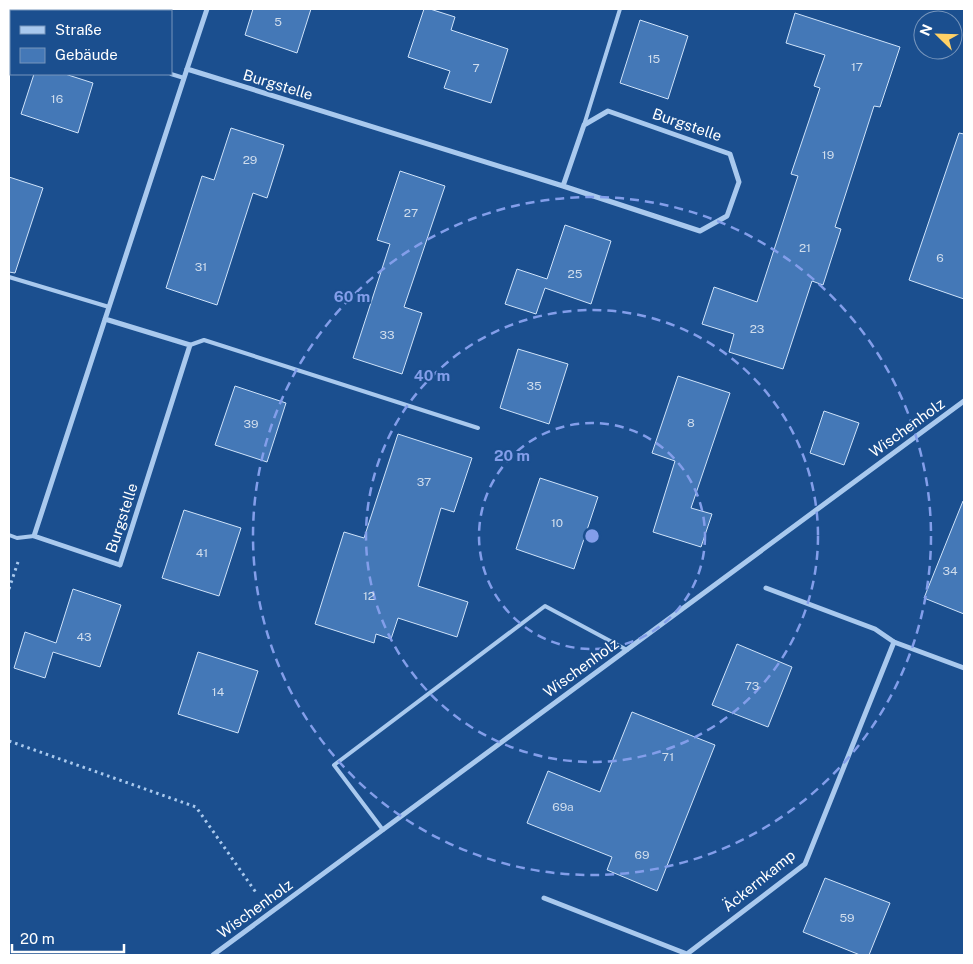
<svg xmlns="http://www.w3.org/2000/svg" width="973" height="964" viewBox="0 0 973 964" font-family="'Public Sans',sans-serif">
<style>
.building{fill:#4478b7;stroke:#cfe3fa}
.lines{fill:none;stroke-linecap:round;stroke-linejoin:round}
.path{stroke:#a9c9ee;stroke-width:3;stroke-dasharray:2.5 4;stroke-linecap:butt}
.service{stroke:#a9c9ee;stroke-width:4}
.minor{stroke:#a9c9ee;stroke-width:5}
.ring{fill:none;stroke:#839eea;stroke-width:2.5;stroke-dasharray:9 6}
.labels{text-anchor:middle;stroke-width:4;stroke-linejoin:round;paint-order:stroke}
.number-label{font-size:12px;fill:#d0dded}
.street-label{font-size:15px;fill:#fff;stroke:#1b4f8f}
.centre{fill:#839eea;stroke:#1b4f8f;stroke-width:2.5}
.ring-label{font-size:15px;text-anchor:middle;font-weight:bold;fill:#839eea;stroke:#1b4f8f;stroke-width:4;stroke-linejoin:round;paint-order:stroke}
</style>
<rect width="100%" height="100%" fill="#1b4f8f"/>
<!-- building -->
<g class="building">
<polygon points="253,9 311,9 297,53 245,35"/>
<polygon points="424,9 430,9 455,17 451,30 508,49 491,103 444,88 450,71 408,57"/>
<polygon points="795,13 900,47 880,107 874,106 835,227 841,229 823,285 812,281 783,369 729,352 734,334 702,324 714,287 757,302 798,176 791,174 820,88 814,86 825,55 786,43"/>
<polygon points="640,20 688,36 668,99 620,83"/>
<polygon points="34,74 65,74 93,83 78,133 21,114"/>
<polygon points="231,128 284,145 267,198 253,193 217,305 166,288 202,176 214,180"/>
<polygon points="959,133 964,134 964,299 909,280"/>
<polygon points="400,171 445,186 404,307 422,313 402,374 353,358 390,244 377,240"/>
<polygon points="9,177 43,188 15,273 9,272"/>
<polygon points="565,225 611,241 591,304 545,288 536,314 505,304 517,269 547,279"/>
<polygon points="518,349 568,364 549,424 500,408"/>
<polygon points="678,376 730,393 691,508 712,514 701,547 653,532 675,461 652,453"/>
<polygon points="235,386 286,403 267,462 215,445"/>
<polygon points="824,411 859,423 844,465 810,453"/>
<polygon points="398,434 472,458 454,512 441,508 418,586 468,602 457,637 398,618 391,639 376,634 374,643 315,624 344,532 364,538"/>
<polygon points="540,478 598,497 574,569 516,549"/>
<polygon points="963,501 964,501 964,614 924,598"/>
<polygon points="184,510 241,528 219,596 162,578"/>
<polygon points="73,589 121,605 100,667 53,652 45,678 14,668 25,632 56,643"/>
<polygon points="737,644 792,667 768,727 712,705"/>
<polygon points="198,652 258,671 238,733 178,714"/>
<polygon points="632,712 715,745 657,891 607,870 612,857 527,823 548,771 600,792"/>
<polygon points="825,878 890,903 869,955 860,955 803,932"/>
</g>
<g class="lines">
<!-- path -->
<g class="path">
<polyline points="9,589 19,559"/>
<polyline points="9,741 196,807 257,894"/>
</g>
<!-- service -->
<g class="service">
<polyline points="9,21 11,22"/>
<polyline points="171,74 184,78"/>
<polyline points="584,125 620,9"/>
<polyline points="9,277 109,307"/>
<polyline points="190,345 204,340 478,428"/>
<polyline points="9,535 17,538 34,536"/>
<polyline points="383,830 334,765 545,606 627,650"/>
</g>
<!-- minor -->
<g class="minor">
<polyline points="207,9 187,69 563,186 700,231 727,216 739,182 730,154 608,111 584,125 563,186"/>
<polyline points="105,319 190,345 120,565 34,536 187,69"/>
<polyline points="766,588 875,629 894,642 964,668"/>
<polyline points="544,898 687,954 805,864 894,642"/>
<polyline points="213,955 964,401"/>
</g>
</g>
<!-- distance rings -->
<g class="ring">
<circle cx="592" cy="536" r="113"/>
<circle cx="592" cy="536" r="226"/>
<circle cx="592" cy="536" r="339"/>
</g>
<g class="labels">
<!-- number labels -->
<g class="number-label">
<text x="278" y="26">5</text>
<text x="654" y="63">15</text>
<text x="857" y="71">17</text>
<text x="476" y="72">7</text>
<text x="57" y="103">16</text>
<text x="828" y="159">19</text>
<text x="250" y="164">29</text>
<text x="411" y="217">27</text>
<text x="805" y="252">21</text>
<text x="940" y="262">6</text>
<text x="201" y="271">31</text>
<text x="575" y="278">25</text>
<text x="757" y="333">23</text>
<text x="387" y="339">33</text>
<text x="534" y="390">35</text>
<text x="691" y="427">8</text>
<text x="251" y="428">39</text>
<text x="424" y="486">37</text>
<text x="557" y="527">10</text>
<text x="202" y="557">41</text>
<text x="950" y="575">34</text>
<text x="369" y="600">12</text>
<text x="84" y="641">43</text>
<text x="752" y="690">73</text>
<text x="218" y="696">14</text>
<text x="668" y="761">71</text>
<text x="563" y="811">69a</text>
<text x="642" y="859">69</text>
<text x="847" y="922">59</text>
</g>
<!-- street labels -->
<g class="street-label">
<text transform="translate(278 85) rotate(17)" y="5">Burgstelle</text>
<text transform="translate(687 125) rotate(19)" y="5">Burgstelle</text>
<text transform="translate(907 428) rotate(-36)" y="5">Wischenholz</text>
<text transform="translate(122 518) rotate(-72)" y="5">Burgstelle</text>
<text transform="translate(581 668) rotate(-36)" y="5">Wischenholz</text>
<text transform="translate(759 881) rotate(-39)" y="5">Äckernkamp</text>
<text transform="translate(255 909) rotate(-36)" y="5">Wischenholz</text>
</g>
</g>
<circle cx="592" cy="536" r="8" class="centre"/>
<g class="ring-label">
<text x="352" y="302">60 m</text>
<text x="432" y="381">40 m</text>
<text x="512" y="461">20 m</text>
</g>
<!-- border -->
<rect width="973" height="964" fill="none" stroke="#ffffff" stroke-width="20"/>
<!-- legend -->
<rect x="10" y="10" width="162" height="65" fill="#1b4f8f" stroke="#7695bc"/>
<rect x="20" y="26" width="25" height="8" fill="#a9c9ee" stroke="#7695bc"/>
<text x="55" y="35" font-size="15" fill="#ffffff">Straße</text>
<rect x="20" y="48" width="25" height="15" fill="#4478b7" stroke="#7695bc"/>
<text x="55" y="60" font-size="15" fill="#ffffff">Gebäude</text>
<!-- north arrow -->
<g transform="translate(938 35) rotate(293)"><circle r="24" fill="#1b4f8f" stroke="#7695bc"/>
<path d="M0-4L9 19L0 12L-9 19Z" fill="#ffd166"/>
<text y="-8" font-size="14" font-weight="bold" text-anchor="middle" fill="#ffffff">N</text>
</g>
<!-- scale -->
<path d="M12 944v8h112v-8" fill="none" stroke="#ffffff" stroke-width="2.5"/>
<text x="20" y="944" font-size="15" fill="#ffffff" stroke="#1b4f8f" stroke-width="4" paint-order="stroke">20 m</text>
</svg>
